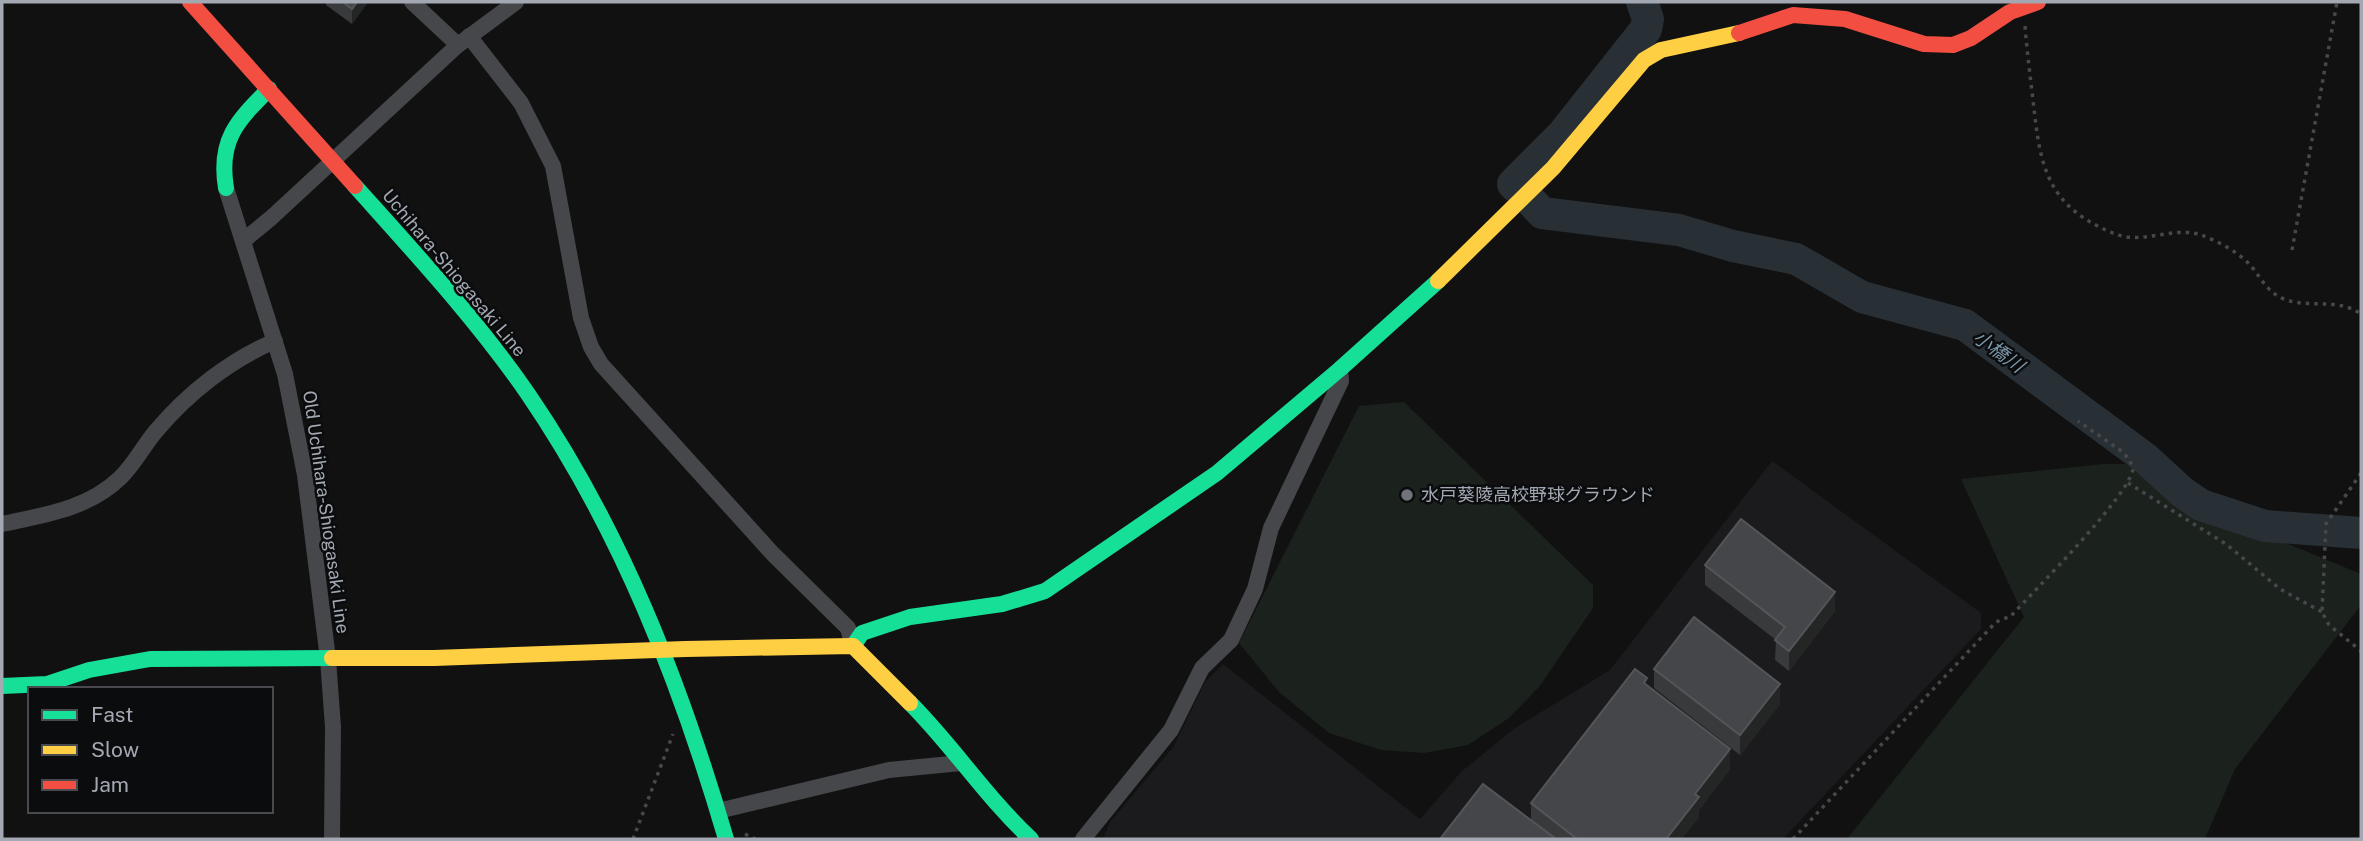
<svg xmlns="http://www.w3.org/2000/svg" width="2363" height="841" viewBox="0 0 2363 841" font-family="'Public Sans','Noto Sans JP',sans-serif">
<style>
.built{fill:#1b1b1d}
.green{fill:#1b211c}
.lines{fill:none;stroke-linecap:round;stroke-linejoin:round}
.river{stroke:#293035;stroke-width:32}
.path{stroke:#47484b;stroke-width:3.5;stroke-dasharray:3.5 5;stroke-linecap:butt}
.street{stroke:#45474a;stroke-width:16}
.fast{stroke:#16e098;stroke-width:16}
.slow{stroke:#ffcf43;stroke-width:16}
.jam{stroke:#f24e42;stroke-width:16}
.wall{fill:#393a3c}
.shaded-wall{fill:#242525}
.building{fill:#444649;stroke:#535559;stroke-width:2}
.poi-dot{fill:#70737a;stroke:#0b0c0d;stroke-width:2.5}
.labels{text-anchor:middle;stroke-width:5;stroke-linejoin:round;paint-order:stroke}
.street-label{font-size:18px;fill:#a3a8b2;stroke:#0b0c0d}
.poi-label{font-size:18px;fill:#a3a8b2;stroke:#0b0c0d;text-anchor:start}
.water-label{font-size:19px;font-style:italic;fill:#7b97ab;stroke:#0b0c0d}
</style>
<rect width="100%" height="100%" fill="#111"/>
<!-- built -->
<polygon class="built" points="1772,461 1981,613 1981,629 1783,839 1103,839 1110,822 1174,746 1205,682 1223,664 1420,819 1461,772 1515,728 1610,670"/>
<!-- green -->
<g class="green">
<polygon points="1404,402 1593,585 1593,608 1539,687 1509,718 1468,745 1424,753 1381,750 1329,733 1279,692 1239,643 1359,406"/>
<polygon points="2103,464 2130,464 2238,523 2361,574 2361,605 2235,769 2205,839 1847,839 2024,617 1961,479"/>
</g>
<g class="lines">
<!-- river -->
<g class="river">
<polyline points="1516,187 1513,184 1563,134 1646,29 1648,19 1642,2"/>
<polyline points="1530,200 1542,213 1679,230 1733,246 1796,259 1862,297 1965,325 2145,458 2182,492 2201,505 2265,526 2361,533"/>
</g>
<!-- path -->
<g class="path">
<path d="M2025,26C2027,51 2030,75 2033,100C2039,152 2042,195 2092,223C2103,229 2115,235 2127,237C2151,240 2178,227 2201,235C2217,241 2239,252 2251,266C2261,278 2268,293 2284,299C2309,309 2336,297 2361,314"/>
<polyline points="2292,250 2337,2"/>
<polyline points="2361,473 2326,524 2322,612 2329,625 2361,651"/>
<polyline points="2128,483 2226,544 2280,589 2322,612"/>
<polyline points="745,834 755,839"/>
<polyline points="633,839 673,734"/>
<path d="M1793,839L1996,622L2011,616C2035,590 2129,496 2133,469L2129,459L2120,450L2078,421"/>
</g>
<!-- street -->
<g class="street">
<polyline points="412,2 458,45"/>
<polyline points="469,36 521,103 553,166 581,318 591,347 601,364 773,554 848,628 853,646"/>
<polyline points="226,188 285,374 305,475 328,659 333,727 332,839"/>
<polyline points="243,241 271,218 458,45 516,2"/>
<path d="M2,524C44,515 88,509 120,478C134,465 144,445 156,431C188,393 230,360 275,341"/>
<polyline points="718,811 889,770 961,763"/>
<polyline points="1083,839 1171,730 1202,668 1231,640 1255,589 1271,528 1341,381 1340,369"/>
</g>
<!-- fast -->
<g class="fast">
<path d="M355,186C415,253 477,320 528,394C621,530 680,682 726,839"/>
<path d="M226,188C218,140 237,121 269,89"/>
<polyline points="853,646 862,633 910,617 1002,604 1045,591 1217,473 1340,369 1438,281"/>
<polyline points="2,686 47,684 89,670 150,659 332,658"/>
<path d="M910,703C953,746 985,796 1031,839"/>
</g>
<!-- slow -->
<g class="slow">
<polyline points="1438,281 1553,168 1644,60 1661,50 1739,33"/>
<polyline points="332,658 434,658 685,649 853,646 910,703"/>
</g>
<!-- jam -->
<g class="jam">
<polyline points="190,2 355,186"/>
<polyline points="1739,33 1793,15 1845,19 1924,44 1953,45 1971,38 2010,12 2038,2"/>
</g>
</g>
<!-- wall -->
<g class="wall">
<polygon points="326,2 368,2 352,24 326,5"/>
<polygon points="1705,565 1835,611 1789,671 1775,660 1776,640 1705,585"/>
<polygon points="1654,669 1780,704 1740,755 1654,688"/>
<polygon points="1647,685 1730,769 1699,810 1699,817 1681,839 1440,839 1531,820 1531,803"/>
</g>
<!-- shaded-wall -->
<g class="shaded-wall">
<polygon points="357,2 368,2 352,24 352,9"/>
<polygon points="1835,592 1835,611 1789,671 1789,651"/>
<polygon points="1780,684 1780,704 1740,755 1740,735"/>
<polygon points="1730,749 1730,769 1699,810 1699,817 1681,839 1666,839 1695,794"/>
</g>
<!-- building -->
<g class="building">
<polygon points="343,2 357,2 352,9"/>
<polygon points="1741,519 1835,592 1789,651 1775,640 1785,627 1705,565"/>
<polygon points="1694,617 1780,684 1740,735 1654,669"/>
<polygon points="1635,669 1647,678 1644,683 1730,749 1695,794 1699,797 1666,839 1577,839 1531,803"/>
<polygon points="1483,784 1556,839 1440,839"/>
</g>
<!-- markers -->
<circle class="poi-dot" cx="1407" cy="495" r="7"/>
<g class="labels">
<!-- street labels -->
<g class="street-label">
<text transform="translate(454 273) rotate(50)" y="6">Uchihara-Shiogasaki Line</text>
<text transform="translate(326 512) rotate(82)" y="6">Old Uchihara-Shiogasaki Line</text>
</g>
<!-- poi labels -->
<g class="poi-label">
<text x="1421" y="501">水戸葵陵高校野球グラウンド</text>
</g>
<!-- water labels -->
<g class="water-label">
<text transform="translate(1999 351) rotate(36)" y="7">小橋川</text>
</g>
</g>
<!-- border -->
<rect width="2363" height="841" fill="none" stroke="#a3a8b2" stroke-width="7"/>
<!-- legend -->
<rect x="28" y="687" width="245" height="126" fill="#0b0c0d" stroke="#484a4f" stroke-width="2"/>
<rect x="42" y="710" width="35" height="10" fill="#16e098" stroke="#484a4f" stroke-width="2"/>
<text x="91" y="722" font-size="21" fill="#a3a8b2">Fast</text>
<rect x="42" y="745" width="35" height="10" fill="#ffcf43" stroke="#484a4f" stroke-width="2"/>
<text x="91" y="757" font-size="21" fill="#a3a8b2">Slow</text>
<rect x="42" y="780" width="35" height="10" fill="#f24e42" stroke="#484a4f" stroke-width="2"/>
<text x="91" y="792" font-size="21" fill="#a3a8b2">Jam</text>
</svg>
